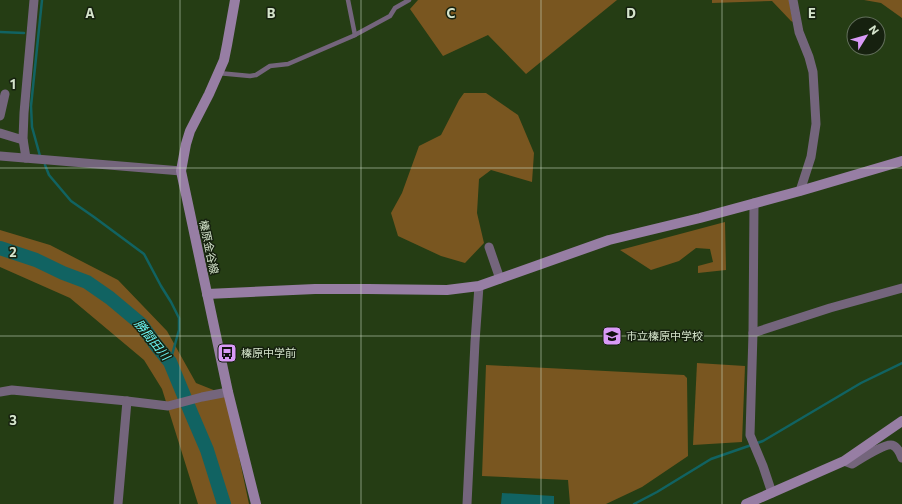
<svg xmlns="http://www.w3.org/2000/svg" width="902" height="504" viewBox="0 0 902 504" font-family="Commissioner,'Noto Sans JP',sans-serif">
<style>
.green{fill:#795620}
.water{fill:#116362}
.lines{fill:none;stroke-linecap:round;stroke-linejoin:round}
.stream{stroke:#116362;stroke-width:2.5}
.river{stroke:#116362;stroke-width:14}
.lane{stroke:#74657c;stroke-width:4.5}
.street{stroke:#74657c;stroke-width:9}
.secondary{stroke:#977ea4;stroke-width:10}
.grid{fill:none;stroke:#d5e4cc;stroke-width:1;stroke-opacity:0.55}
.labels{text-anchor:middle;stroke-width:3;stroke-linejoin:round;paint-order:stroke}
.street-label{font-size:11px;fill:#d5e4cc;stroke:#16210f}
.poi-label{font-size:11px;fill:#d5e4cc;stroke:#16210f;text-anchor:start}
.water-label{font-size:12px;font-style:italic;fill:#6cf7f6;stroke:#16210f}
.grid-label{font-size:13px;text-anchor:middle;font-weight:bold;fill:#d5e4cc;stroke:#16210f;stroke-width:3;stroke-linejoin:round;paint-order:stroke}
</style>
<rect width="100%" height="100%" fill="#253d14"/>
<!-- green -->
<g class="green">
<polygon points="418,0 617,0 526,74 488,35 443,56 410,9"/>
<polygon points="712,0 789,0 793,22 791,21 772,1 712,3"/>
<polygon points="864,0 902,0 902,18 881,3"/>
<polygon points="464,93 486,93 518,115 534,153 532,182 491,170 479,179 477,213 484,243 465,263 441,256 398,236 391,213 402,193 419,146 441,135 459,100"/>
<polygon points="725,222 726,270 698,273 698,266 713,262 710,249 696,248 679,261 651,270 620,250"/>
<polygon points="0,230 50,245 118,280 167,331 196,383 226,395 249,504 198,504 162,389 144,360 70,298 0,267"/>
<polygon points="697,363 745,366 742,442 693,445"/>
<polygon points="486,365 684,375 687,378 688,456 642,487 606,504 570,504 568,480 482,476"/>
</g>
<!-- water -->
<polygon class="water" points="502,493 554,496 554,504 501,504"/>
<g class="lines">
<!-- stream -->
<g class="stream">
<polyline points="0,32 24,33"/>
<polyline points="40,156 32,127 31,106 42,0"/>
<polyline points="45,165 49,175 71,201 94,217 144,254 161,286 171,302 179,318 179,330 170,362"/>
<polyline points="634,504 657,492 711,459 763,441 861,383 902,363"/>
</g>
<!-- river -->
<polyline class="river" points="0,248 36,260 63,273 87,282 110,298 141,324 156,345 170,362 192,415 207,450 224,504"/>
<!-- lane -->
<g class="lane">
<polyline points="348,0 355,35"/>
<polyline points="218,73 250,76 256,75 270,66 288,64 353,36 390,16 395,8 409,0"/>
</g>
<!-- street -->
<g class="street">
<polyline points="793,0 799,32 809,57 813,72 816,124 811,157 800,191"/>
<polyline points="0,116 5,94"/>
<polyline points="0,133 23,140"/>
<polyline points="0,156 181,171"/>
<polyline points="26,158 23,139 24,113 34,0"/>
<polyline points="754,203 753,333 750,435 763,466 772,493"/>
<polyline points="489,247 500,279"/>
<polyline points="753,333 830,308 902,288"/>
<polyline points="0,392 12,390 127,401 168,406 202,397 228,392"/>
<path d="M844,461L852,464C859,460 885,443 892,445C898,447 900,453 902,458"/>
<polyline points="118,504 127,401"/>
<polyline points="467,504 475,342 479,286"/>
</g>
<!-- secondary -->
<g class="secondary">
<polyline points="235,0 227,45 224,60 209,94 190,131 186,144 181,171 228,392 256,504"/>
<polyline points="207,294 315,289 368,289 447,290 479,286 609,240 700,218 800,191 902,161"/>
<polyline points="746,504 844,461 902,421"/>
</g>
</g>
<!-- grid -->
<path class="grid" d="M180,0V504M361,0V504M541,0V504M722,0V504M0,168H902M0,336H902"/>
<!-- icons -->
<defs>
<g id="school-square" transform="scale(1)"><rect x="-9" y="-9" width="18" height="18" rx="4" fill="#d99af7" stroke="#16210f"/><path d="M0-5L7-2L0 1L-7-2ZM-4 1L0 2.5L4 1V4Q0 6-4 4Z" fill="#111"/></g>
<g id="bus-square" transform="scale(1)"><rect x="-9" y="-9" width="18" height="18" rx="4" fill="#d99af7" stroke="#16210f"/><path d="M-5-6H5V4H4V6H2V4H-2V6H-4V4H-5ZM-3.5-4V0h7V-4ZM-3.5 1.2v1.5H-2V1.2ZM2 1.2v1.5H3.5V1.2Z" fill="#111"/></g>
</defs>
<g fill-rule="evenodd">
<use href="#school-square" x="612" y="336"/>
<use href="#bus-square" x="227" y="353"/>
</g>
<g class="labels">
<!-- street labels -->
<g class="street-label">
<text transform="translate(209 247) rotate(78)" y="4">榛原金谷線</text>
</g>
<!-- poi labels -->
<g class="poi-label">
<text x="626" y="340">市立榛原中学校</text>
<text x="241" y="357">榛原中学前</text>
</g>
<!-- water labels -->
<g class="water-label">
<text transform="translate(152 340) rotate(51)" y="4">勝間田川</text>
</g>
</g>
<g class="grid-label">
<text x="90" y="18">A</text>
<text x="271" y="18">B</text>
<text x="451" y="18">C</text>
<text x="631" y="18">D</text>
<text x="812" y="18">E</text>
<text x="13" y="89">1</text>
<text x="13" y="257">2</text>
<text x="13" y="425">3</text>
</g>
<!-- north arrow -->
<g transform="translate(866 36) rotate(53)"><circle r="19" fill="#16210f" stroke="#626f5b"/>
<path d="M0-3L7 15L0 10L-7 15Z" fill="#d99af7"/>
<text y="-6" font-size="11" font-weight="bold" text-anchor="middle" fill="#d5e4cc">N</text>
</g>
</svg>
